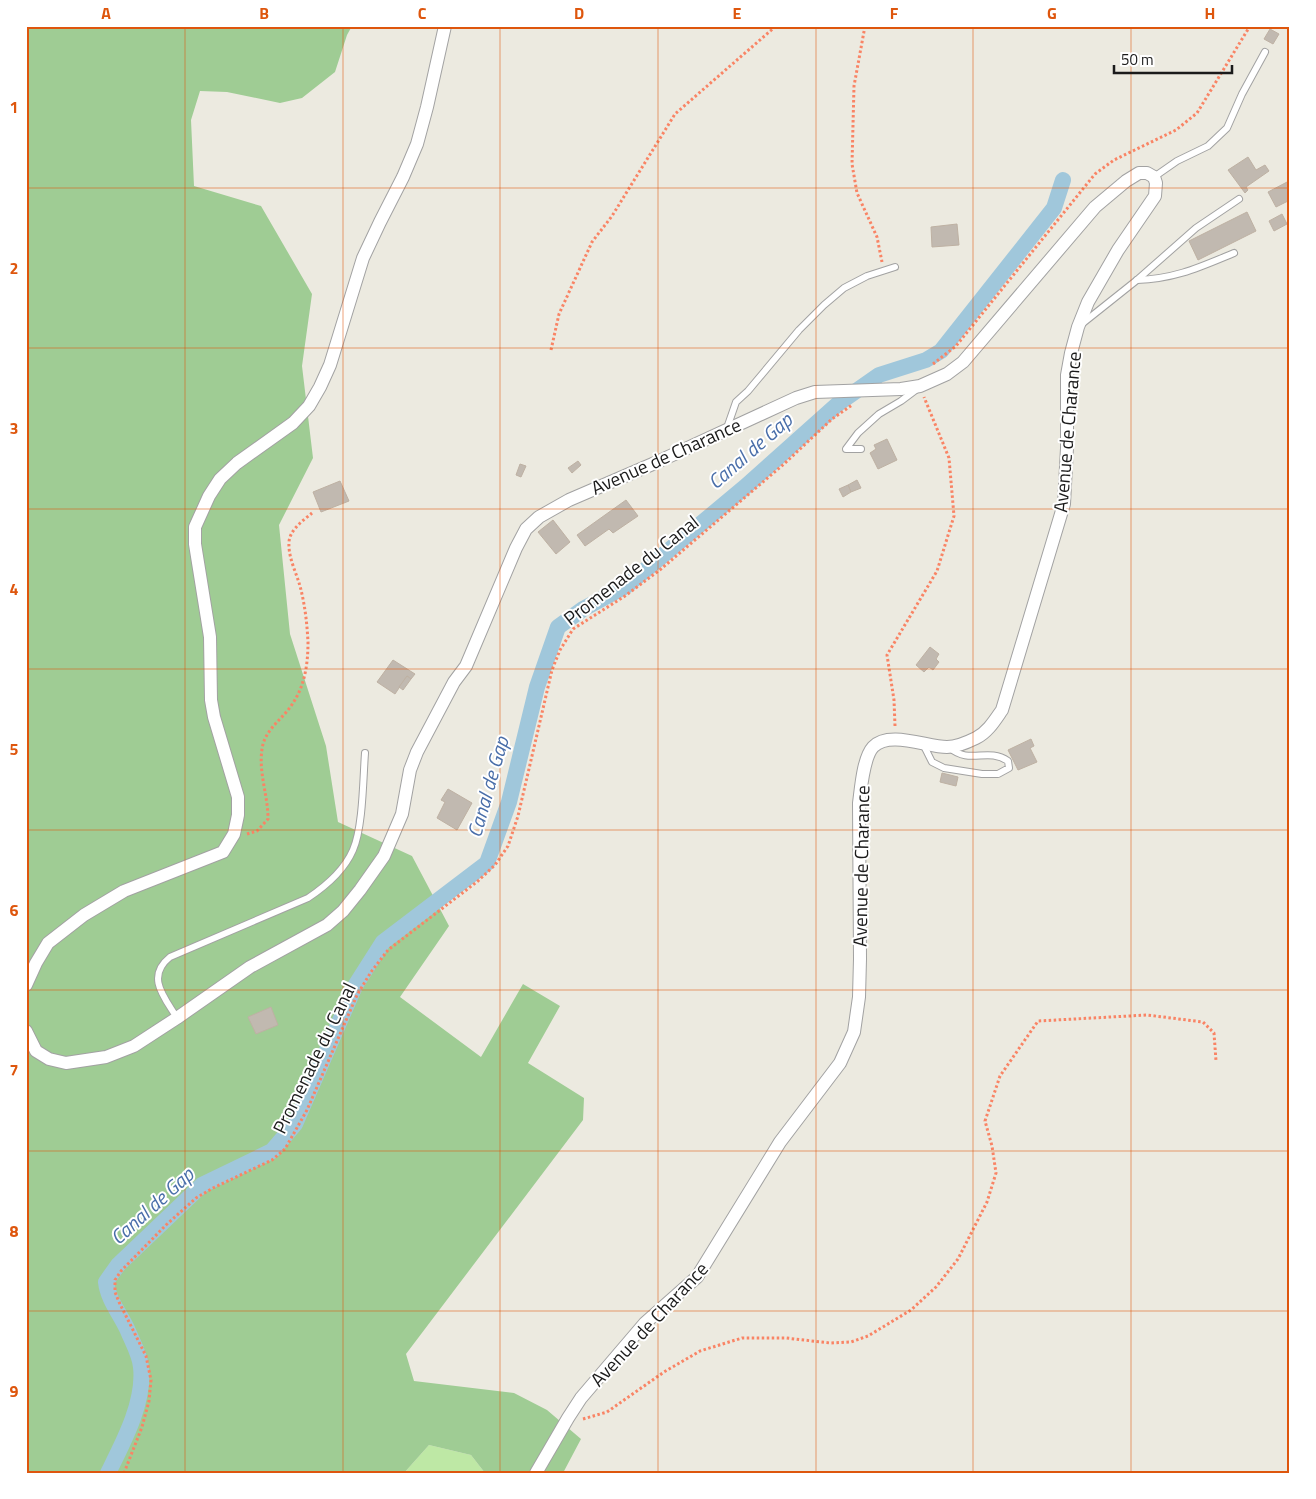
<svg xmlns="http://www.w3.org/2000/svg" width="1316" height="1499" viewBox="0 0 1316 1499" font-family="'Titillium Web',sans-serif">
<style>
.grass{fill:#bee8a5}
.forest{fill:#9fcc94}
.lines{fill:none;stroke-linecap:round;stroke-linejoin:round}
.canal{stroke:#a0c7db;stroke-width:16}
.building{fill:#c1b9b0;stroke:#beb1a3}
.lane-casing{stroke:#a2a2a2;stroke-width:8}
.street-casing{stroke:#a2a2a2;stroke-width:14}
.path{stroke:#f98465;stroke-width:3;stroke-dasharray:2.5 2.5;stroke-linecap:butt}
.lane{stroke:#fff;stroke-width:6}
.street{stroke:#fff;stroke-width:12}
.grid{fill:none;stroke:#de560d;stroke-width:1;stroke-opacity:0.55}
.labels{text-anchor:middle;stroke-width:4;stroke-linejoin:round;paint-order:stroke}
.street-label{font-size:19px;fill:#1b1b1b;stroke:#fff}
.water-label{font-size:20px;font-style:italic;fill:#496ea9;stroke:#fff}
.neatline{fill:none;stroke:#de560d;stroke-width:2}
.grid-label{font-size:16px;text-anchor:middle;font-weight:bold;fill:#de560d}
</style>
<rect width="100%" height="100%" fill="#eceae0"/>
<!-- grass -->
<polygon class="grass" points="429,1445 471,1455 485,1473 404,1473"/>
<!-- forest -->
<polygon class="forest" points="26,26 352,26 347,35 335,72 302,98 280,103 227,92 200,91 191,120 194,186 261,206 312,294 302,366 313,458 279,525 290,634 326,746 338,822 412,856 449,926 400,997 481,1057 523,984 560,1006 528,1063 584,1098 583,1120 406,1354 414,1381 514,1393 547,1410 581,1439 563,1473 485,1473 471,1455 429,1445 404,1473 26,1473"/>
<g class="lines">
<!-- canal -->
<path class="canal" d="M108,1473C123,1443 145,1402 141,1367C140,1355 133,1343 128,1331C121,1315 108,1300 106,1282L118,1265L202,1185L272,1151L295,1124L355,986L383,942L487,863L509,802L537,687L558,627L583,609L626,586L745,487L839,403L879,375L926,360L941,351L1054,208L1063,180"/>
</g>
<!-- building -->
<g class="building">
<polygon points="1270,29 1279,34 1273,44 1264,39"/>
<polygon points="1248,157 1256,170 1265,165 1269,171 1246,187 1248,190 1245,193 1228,170"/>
<polygon points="1289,181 1290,200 1276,207 1268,192"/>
<polygon points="1247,212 1256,231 1198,260 1189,241"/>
<polygon points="1282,214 1287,224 1274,231 1269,221"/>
<polygon points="957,224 959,245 932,247 931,227"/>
<polygon points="887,439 897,460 878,469 870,453 876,449 874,445"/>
<polygon points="578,461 581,465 572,473 568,468"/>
<polygon points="520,464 526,466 521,477 516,475"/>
<polygon points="857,480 861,488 851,492 848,485"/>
<polygon points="340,481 349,501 321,512 313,492"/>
<polygon points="848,485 851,492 843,497 839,489"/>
<polygon points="626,500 638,516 613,533 609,529 585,546 577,535"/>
<polygon points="553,520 570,542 556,554 538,532"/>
<polygon points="930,647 939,654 936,659 939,662 933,670 929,667 924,672 916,665"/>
<polygon points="393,660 415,674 411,679 407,676 395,694 377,682"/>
<polygon points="407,676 411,679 403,690 399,687"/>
<polygon points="1031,739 1034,746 1030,748 1037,762 1018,770 1008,750"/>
<polygon points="942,773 958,777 956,786 940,782"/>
<polygon points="448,789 472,803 457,830 437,818 445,802 441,800"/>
<polygon points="271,1007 278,1025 256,1034 248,1017"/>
</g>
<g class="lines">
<!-- lane casing -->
<g class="lane-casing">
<g id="lane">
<polyline points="1154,177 1177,161 1208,146 1227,128 1242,94 1265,52"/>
<path d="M1137,280C1175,279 1200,267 1234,253"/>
<polyline points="1083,323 1137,280 1196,228 1239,199"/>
<polyline points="727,428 736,402 748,391 799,330 824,305 844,288 867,276 895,267"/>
<polyline points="861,449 846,449 858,433 879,414 901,401 917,389"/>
<path d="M923,744L932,762L944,768L982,774H998L1009,768L1008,761C987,747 970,765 950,748"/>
<path d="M177,1018C165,998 145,977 170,957L308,898C326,886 344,871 353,850C363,827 363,780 365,753"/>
</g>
</g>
<!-- street casing -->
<g class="street-casing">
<g id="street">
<polyline points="26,985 36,963 48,943 84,915 124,891 223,852 234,834 238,815 238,797 214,717 211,700 210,637 195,544 195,527 209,496 220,479 237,463 293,423 309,406 320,387 330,365 363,258 380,222 403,177 417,144 427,107 445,26"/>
<path d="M26,1031L36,1051L49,1059L66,1063L106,1057L134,1046L177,1018L250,967L327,925L343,911L360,890L384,856L402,814L410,770L417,752L454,682L466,666L516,548L526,529L539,517L569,500L655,463L796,398L815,392L901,389L920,386L947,374L963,362L1095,207L1126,181L1139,173H1147L1154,177L1156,183L1155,196L1118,250L1088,302L1078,327L1071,353L1067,375V448L1064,504L1002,710C995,720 988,732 976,738C968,742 956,747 947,747C927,747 889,730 873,747C863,758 861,789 859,803L860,959L859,997L854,1032L840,1063L780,1142L697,1277L645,1323L581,1398L568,1418L536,1473"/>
</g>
</g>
<!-- path -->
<g class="path">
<polyline points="865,26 854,86 852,164 857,193 877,237 882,262"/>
<polyline points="551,350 559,314 592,242 612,216 675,114 776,26"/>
<polyline points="933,364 956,346 1095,174 1114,160 1176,130 1197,113 1250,26"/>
<polyline points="895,726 894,700 887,655 937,571 954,516 949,458 924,397"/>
<path d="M247,834L257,831L268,819C268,793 257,770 263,744C267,730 279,721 288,710C304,690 308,667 308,642C307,623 305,605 300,586C296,572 288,557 289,542C290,529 304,520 312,513"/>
<polyline points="583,1419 607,1412 664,1372 700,1351 742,1338 786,1338 830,1343 851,1342 868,1336 911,1310 936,1287 958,1259 987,1202 996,1173 992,1146 985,1121 1000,1076 1038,1021 1147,1015 1203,1022 1214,1033 1216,1061"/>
<polyline points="124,1473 142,1427 149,1401 151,1380 146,1356 119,1302 115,1292 115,1280 121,1271 166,1225 196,1198 213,1188 272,1160 285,1149 307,1110 357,995 371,972 388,950 478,881 495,865 508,846 518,816 552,670 560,650 573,629 625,596 661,569 784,464 832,419 852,405"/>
</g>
<!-- lane -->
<use href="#lane" class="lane"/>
<!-- street -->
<use href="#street" class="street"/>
</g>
<!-- grid -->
<path class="grid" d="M185,26V1473M343,26V1473M500,26V1473M658,26V1473M816,26V1473M973,26V1473M1131,26V1473M26,188H1290M26,348H1290M26,509H1290M26,669H1290M26,830H1290M26,990H1290M26,1151H1290M26,1311H1290"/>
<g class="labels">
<!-- street labels -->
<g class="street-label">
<text transform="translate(1067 432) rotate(-85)" y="7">Avenue de Charance</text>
<text transform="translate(666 456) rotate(-24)" y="7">Avenue de Charance</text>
<text transform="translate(631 570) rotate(-38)" y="7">Promenade du Canal</text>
<text transform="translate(861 866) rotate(-89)" y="7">Avenue de Charance</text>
<text transform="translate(314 1058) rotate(-64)" y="7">Promenade du Canal</text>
<text transform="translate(649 1324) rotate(-47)" y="7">Avenue de Charance</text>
</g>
<!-- water labels -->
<g class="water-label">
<text transform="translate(750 451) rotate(-41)" y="7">Canal de Gap</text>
<text transform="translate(488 787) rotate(-74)" y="7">Canal de Gap</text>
<text transform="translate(152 1206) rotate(-42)" y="7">Canal de Gap</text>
</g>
</g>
<!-- border -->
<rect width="1316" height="1499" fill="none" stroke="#ffffff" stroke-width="55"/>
<!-- scale -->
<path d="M1114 65v8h118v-8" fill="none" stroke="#1b1b1b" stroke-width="2.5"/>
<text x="1121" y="65" font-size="15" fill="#1b1b1b" stroke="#ffffff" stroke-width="4" paint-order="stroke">50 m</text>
<rect x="28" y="28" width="1260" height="1444" class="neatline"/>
<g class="grid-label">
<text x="106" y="19">A</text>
<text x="264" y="19">B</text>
<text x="422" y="19">C</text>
<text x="579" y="19">D</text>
<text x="737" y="19">E</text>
<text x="894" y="19">F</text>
<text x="1052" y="19">G</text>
<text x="1210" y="19">H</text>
<text x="14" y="113">1</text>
<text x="14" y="274">2</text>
<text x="14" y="434">3</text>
<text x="14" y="595">4</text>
<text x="14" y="755">5</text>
<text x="14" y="916">6</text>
<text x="14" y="1076">7</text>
<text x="14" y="1237">8</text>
<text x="14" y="1397">9</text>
</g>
</svg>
